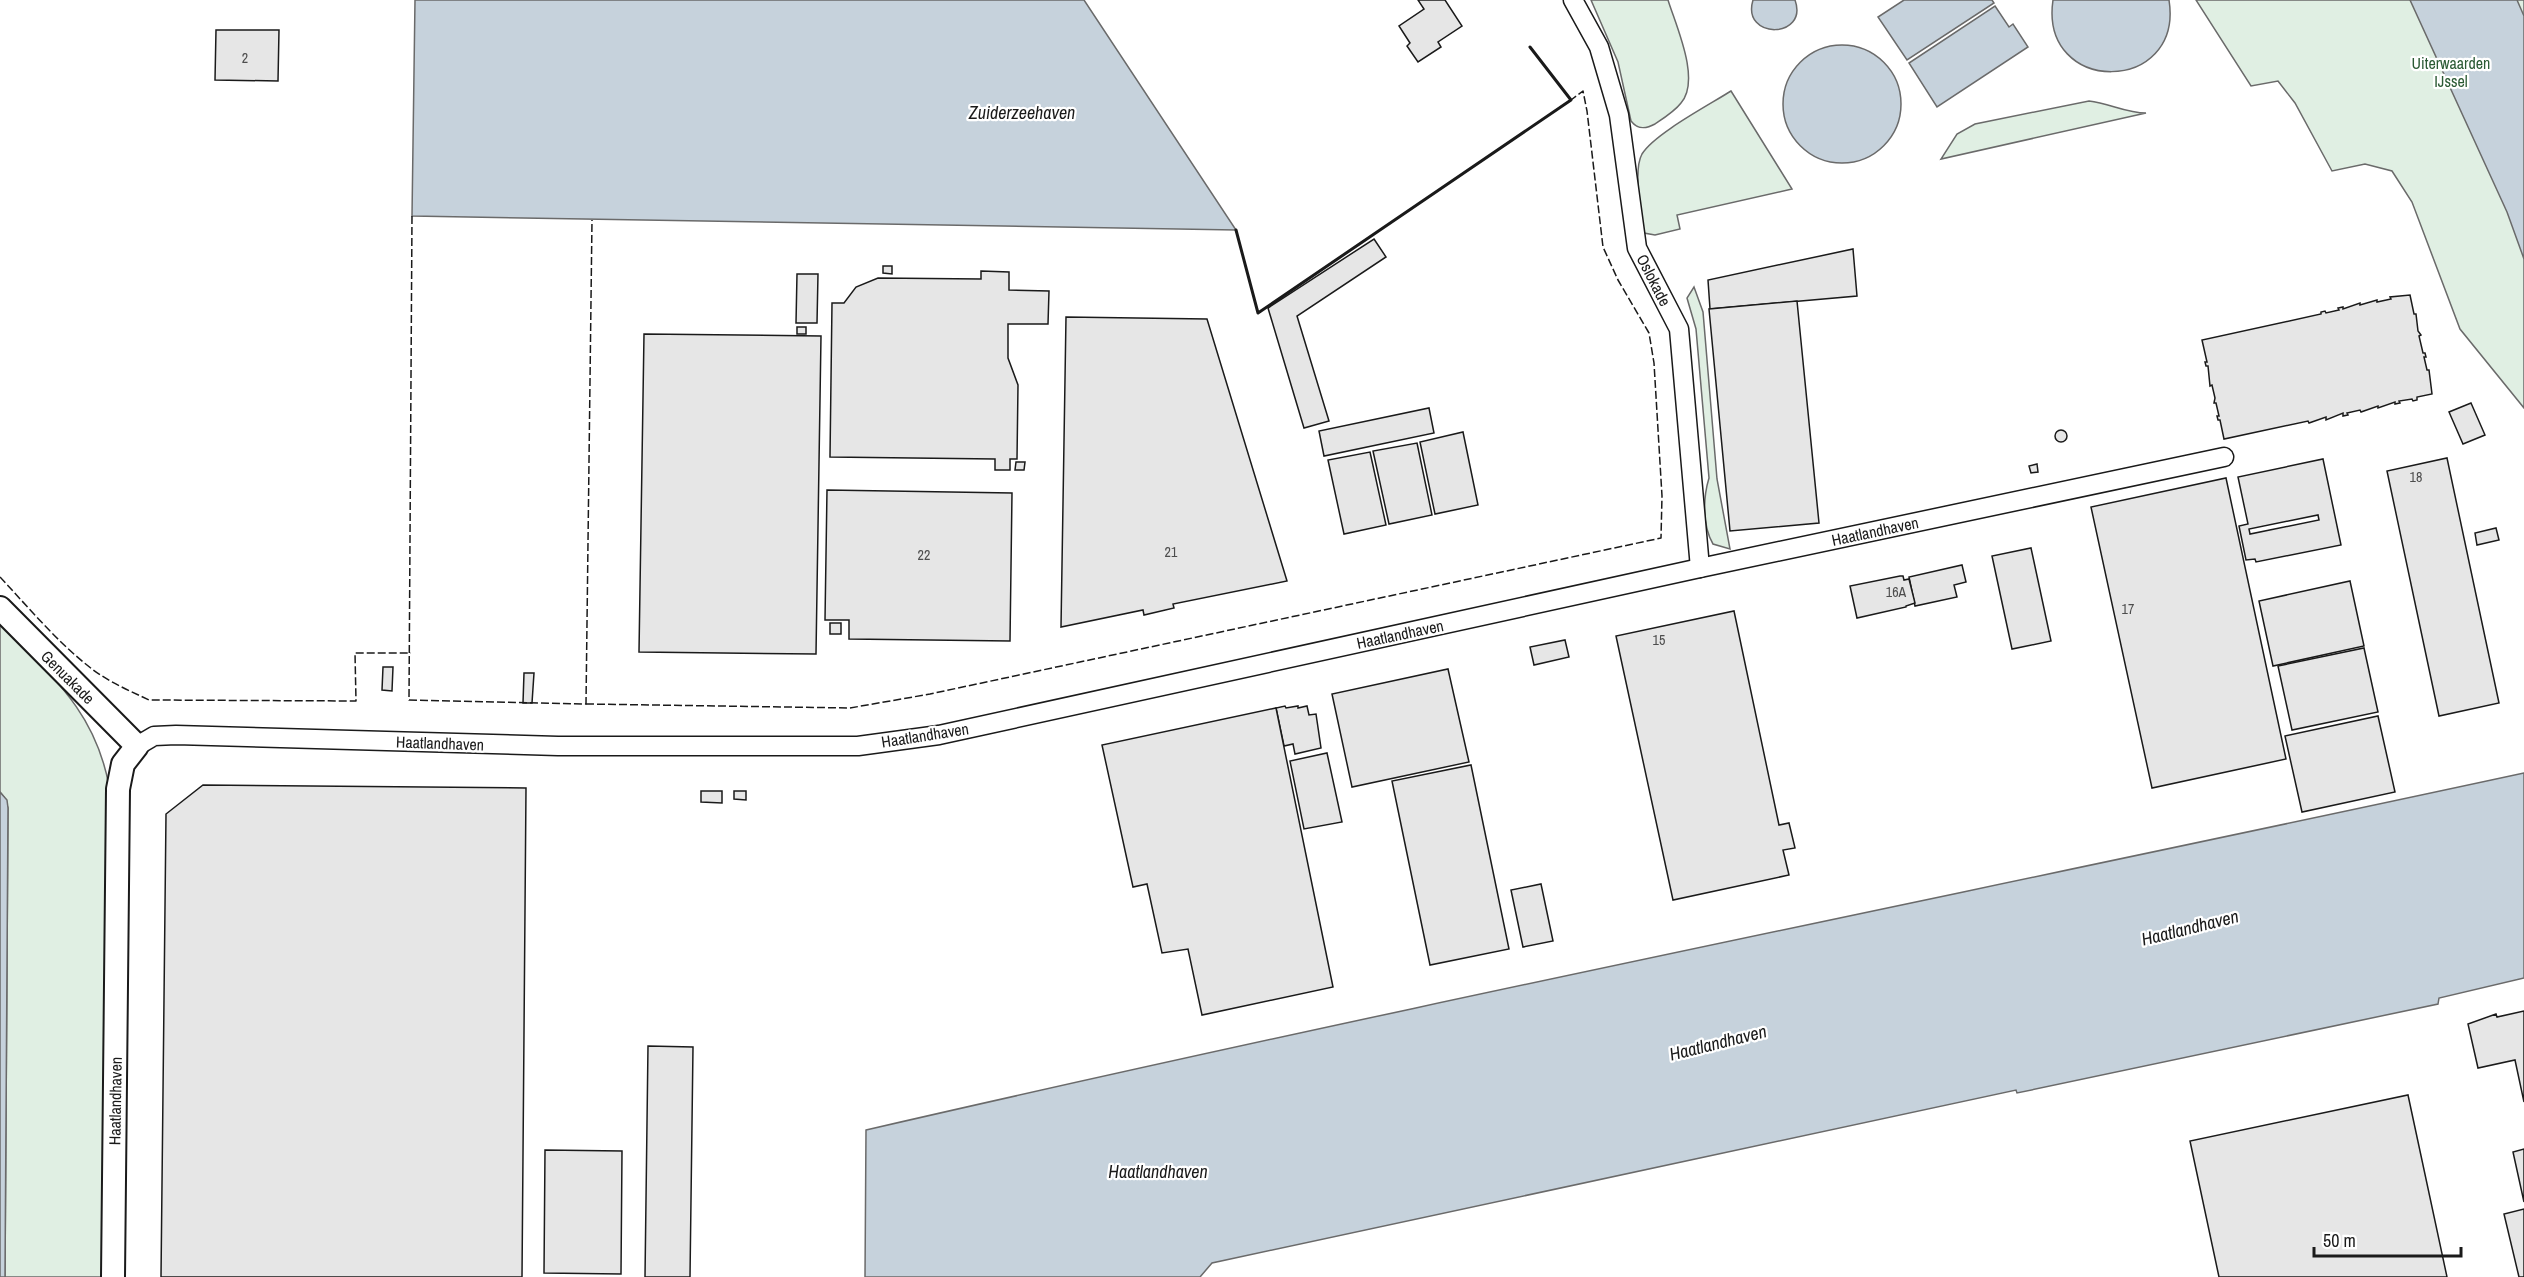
<svg xmlns="http://www.w3.org/2000/svg" width="2524" height="1277" viewBox="0 0 2524 1277" font-family="'Archivo Narrow',sans-serif">
<style>
.green{fill:#e0efe3;stroke:#6a6a6a;stroke-width:1.5}
.water{fill:#c6d2dc;stroke:#6a6a6a;stroke-width:1.5}
.building{fill:#e6e6e6;stroke:#1a1a1a;stroke-width:1.5;fill-rule:evenodd}
.lines{fill:none;stroke-linecap:round;stroke-linejoin:round}
.minor-casing{stroke:#1a1a1a;stroke-width:21}
.tertiary-casing{stroke:#1a1a1a;stroke-width:26}
.minor{stroke:#fff;stroke-width:18}
.tertiary{stroke:#fff;stroke-width:22}
.fence{stroke:#1a1a1a;stroke-width:1.5;stroke-dasharray:8 3;stroke-linecap:butt}
.wall{stroke:#1a1a1a;stroke-width:3}
.labels{text-anchor:middle;stroke-width:4.5;stroke-linejoin:round;paint-order:stroke}
.number-label{font-size:14px;fill:#4d4d4d}
.park-label{font-size:16px;fill:#2b5a34;stroke:#fff}
.street-label{font-size:16px;fill:#1a1a1a;stroke:#fff}
.water-label{font-size:18px;font-style:italic;fill:#1a1a1a;stroke:#fff}
</style>
<rect width="100%" height="100%" fill="#fff"/>
<!-- green -->
<g class="green">
<path d="M1591,0H1668C1676,26 1701,80 1681,103C1675,111 1664,118 1655,124C1646,129 1638,130 1631,121L1618,62Z"/>
<polygon points="2196,0 2524,0 2524,408 2460,329 2412,202 2392,171 2365,164 2332,171 2295,103 2278,81 2251,86"/>
<path d="M1731,91L1792,189L1677,215L1680,229L1655,235L1644,233C1641,214 1633,170 1642,154C1654,134 1709,105 1731,91Z"/>
<path d="M2089,101C2109,103 2126,113 2146,113L1941,159L1957,134L1975,124Z"/>
<path d="M1694,287L1703,312L1717,479L1730,549L1713,544C1702,525 1703,498 1709,478L1696,329L1687,298Z"/>
<path d="M0,623C51,676 95,710 109,786L102,1277H5L8,808L4,797L0,792Z"/>
</g>
<!-- water -->
<g class="water">
<polygon points="415,0 1084,0 1236,230 412,216"/>
<path d="M1753,0H1795C1809,39 1741,40 1753,0Z"/>
<polygon points="1904,0 1992,0 1994,3 1907,60 1878,17"/>
<path d="M2053,0H2169C2184,95 2039,96 2053,0Z"/>
<polygon points="2410,0 2517,0 2524,16 2524,259 2507,212"/>
<polygon points="1995,6 2009,27 2013,24 2028,47 1937,107 1909,63"/>
<circle cx="1842" cy="104" r="59"/>
<path d="M2524,773V978L2439,998L2438,1004L2017,1093L2016,1090L1212,1263L1200,1277H865L866,1130C1417,1003 1972,892 2524,773Z"/>
<polygon points="0,792 7,800 8,808 5,1277 0,1277"/>
</g>
<!-- building -->
<g class="building">
<polygon points="1418,0 1445,0 1462,26 1438,42 1441,47 1418,62 1407,46 1410,43 1399,26 1424,9"/>
<polygon points="216,30 279,30 278,81 215,80"/>
<polygon points="1374,239 1386,257 1297,316 1329,421 1304,428 1268,308"/>
<polygon points="1853,249 1857,296 1710,309 1708,280"/>
<polygon points="883,266 892,266 892,274 883,273"/>
<polygon points="981,271 1009,272 1009,290 1049,291 1048,324 1008,324 1008,358 1018,385 1017,459 1010,459 1010,470 995,470 995,459 830,457 832,303 844,303 856,287 878,278 981,279"/>
<polygon points="797,274 818,274 817,323 796,323"/>
<polygon points="2410,295 2414,314 2416,314 2418,331 2421,335 2419,336 2423,353 2425,353 2426,357 2424,357 2427,370 2429,370 2432,394 2417,397 2417,400 2413,401 2412,399 2399,401 2400,403 2395,404 2395,402 2378,408 2378,406 2361,412 2360,410 2347,413 2348,415 2343,416 2343,413 2326,420 2326,417 2309,423 2308,421 2224,439 2220,420 2218,420 2217,416 2219,416 2216,403 2214,403 2215,398 2212,385 2210,386 2208,366 2206,366 2205,362 2207,362 2202,340 2321,314 2321,312 2325,311 2326,313 2339,310 2338,308 2343,307 2343,309 2360,303 2360,305 2377,300 2377,302 2391,299 2390,297"/>
<polygon points="1797,301 1819,523 1730,531 1709,309"/>
<polygon points="1066,317 1207,319 1287,581 1173,604 1174,608 1144,615 1143,610 1061,627"/>
<rect x="797" y="327" width="9" height="7"/>
<polygon points="644,334 821,336 816,654 639,652"/>
<polygon points="2471,403 2485,435 2463,444 2449,412"/>
<polygon points="1429,408 1434,433 1324,456 1319,431"/>
<circle cx="2061" cy="436" r="6"/>
<polygon points="1463,432 1478,505 1435,514 1420,442"/>
<polygon points="1417,443 1432,515 1389,524 1373,451"/>
<polygon points="1370,452 1386,525 1344,534 1328,460"/>
<polygon points="2447,458 2499,703 2439,716 2387,471"/>
<path d="M2323,459L2341,545L2256,562L2255,559L2246,560L2239,526L2248,524L2238,477ZM2318,515L2319,520L2250,534L2249,529Z"/>
<polygon points="1016,462 1025,462 1024,470 1015,470"/>
<polygon points="2037,464 2038,472 2031,473 2029,466"/>
<polygon points="2226,478 2286,759 2152,788 2091,507"/>
<polygon points="827,490 1012,493 1010,641 849,639 849,620 825,620"/>
<polygon points="2496,528 2499,540 2477,545 2475,533"/>
<polygon points="2031,548 2051,641 2012,649 1992,556"/>
<polygon points="1962,565 1966,582 1954,585 1957,597 1915,606 1909,577"/>
<polygon points="1900,576 1903,576 1904,580 1909,579 1915,603 1906,606 1906,607 1857,618 1850,586"/>
<polygon points="2350,581 2364,646 2273,666 2259,601"/>
<polygon points="1734,611 1779,825 1789,823 1795,848 1783,850 1789,875 1673,900 1616,636"/>
<rect x="830" y="623" width="11" height="11"/>
<polygon points="1565,640 1569,657 1534,665 1530,647"/>
<polygon points="2364,648 2378,712 2292,730 2278,666"/>
<polygon points="383,667 393,667 392,691 382,690"/>
<polygon points="1448,669 1469,762 1352,787 1332,694"/>
<polygon points="524,673 534,673 532,703 523,703"/>
<polygon points="1285,706 1286,708 1298,706 1298,708 1307,706 1309,715 1316,714 1321,748 1295,754 1293,744 1284,746 1276,708"/>
<polygon points="1276,708 1333,987 1202,1015 1188,949 1162,953 1147,884 1133,887 1102,745"/>
<polygon points="2378,716 2395,792 2302,812 2285,736"/>
<polygon points="1327,753 1342,822 1304,829 1290,761"/>
<polygon points="1471,765 1509,949 1430,965 1392,781"/>
<polygon points="203,785 526,788 522,1277 161,1277 166,814"/>
<polygon points="701,791 722,791 722,803 701,802"/>
<polygon points="734,791 746,791 746,800 734,799"/>
<polygon points="1541,884 1553,941 1523,947 1511,890"/>
<polygon points="2524,1011 2524,1102 2515,1060 2478,1068 2468,1024 2496,1014 2497,1017"/>
<polygon points="648,1046 693,1047 690,1277 645,1277"/>
<polygon points="2408,1095 2447,1277 2219,1277 2190,1141"/>
<polygon points="2524,1149 2524,1202 2513,1152"/>
<polygon points="545,1150 622,1151 621,1274 544,1273"/>
<polygon points="2524,1209 2524,1277 2519,1277 2504,1214"/>
</g>
<g class="lines">
<!-- minor casing -->
<g class="minor-casing">
<g id="minor">
<polyline points="1573,0 1599,47 1619,115 1637,248 1679,329 1700,568"/>
<polyline points="137,746 154,736 176,735 558,746 858,746 939,735 1700,568 2224,457"/>
</g>
</g>
<!-- tertiary casing -->
<g class="tertiary-casing">
<polyline id="tertiary" points="0,608 137,746 123,764 118,789 113,1277"/>
</g>
<!-- minor -->
<use href="#minor" class="minor"/>
<!-- tertiary -->
<use href="#tertiary" class="tertiary"/>
<!-- fence -->
<g class="fence">
<polyline points="412,216 409,700 586,704 592,220"/>
<path d="M0,577C29,608 58,643 92,669C109,682 130,691 149,700L356,701L355,653H411"/>
<polyline points="586,704 850,708 930,694 1661,538 1662,496 1654,363 1649,333 1618,280 1603,247 1587,111 1583,91 1571,100"/>
</g>
<!-- wall -->
<polyline class="wall" points="1236,230 1258,313 1571,100 1530,47"/>
</g>
<g class="labels">
<!-- number labels -->
<g class="number-label">
<text x="245" y="63">2</text>
<text x="2416" y="482">18</text>
<text x="1171" y="557">21</text>
<text x="924" y="560">22</text>
<text x="1896" y="597">16A</text>
<text x="2128" y="614">17</text>
<text x="1659" y="645">15</text>
</g>
<!-- park labels -->
<g class="park-label">
<text x="2451" y="69">Uiterwaarden<tspan x="2451" dy="18">IJssel</tspan></text>
</g>
<!-- street labels -->
<g class="street-label">
<text transform="translate(1654 280) rotate(63)" y="6">Oslokade</text>
<text transform="translate(1875 531) rotate(-12)" y="6">Haatlandhaven</text>
<text transform="translate(1400 634) rotate(-12)" y="6">Haatlandhaven</text>
<text transform="translate(68 677) rotate(45)" y="6">Genuakade</text>
<text transform="translate(925 735) rotate(-9)" y="6">Haatlandhaven</text>
<text transform="translate(440 743) rotate(2)" y="6">Haatlandhaven</text>
<text transform="translate(115 1101) rotate(-89)" y="6">Haatlandhaven</text>
</g>
<!-- water labels -->
<g class="water-label">
<text x="1022" y="119">Zuiderzeehaven</text>
<text transform="translate(2190 928) rotate(-14)" y="6">Haatlandhaven</text>
<text transform="translate(1718 1043) rotate(-14)" y="6">Haatlandhaven</text>
<text x="1158" y="1178">Haatlandhaven</text>
</g>
</g>
<!-- scale -->
<path d="M2314 1247v9h147v-9" fill="none" stroke="#1a1a1a" stroke-width="3"/>
<text x="2323" y="1247" font-size="18" fill="#1a1a1a" stroke="#ffffff" stroke-width="4.5" paint-order="stroke">50 m</text>
</svg>
